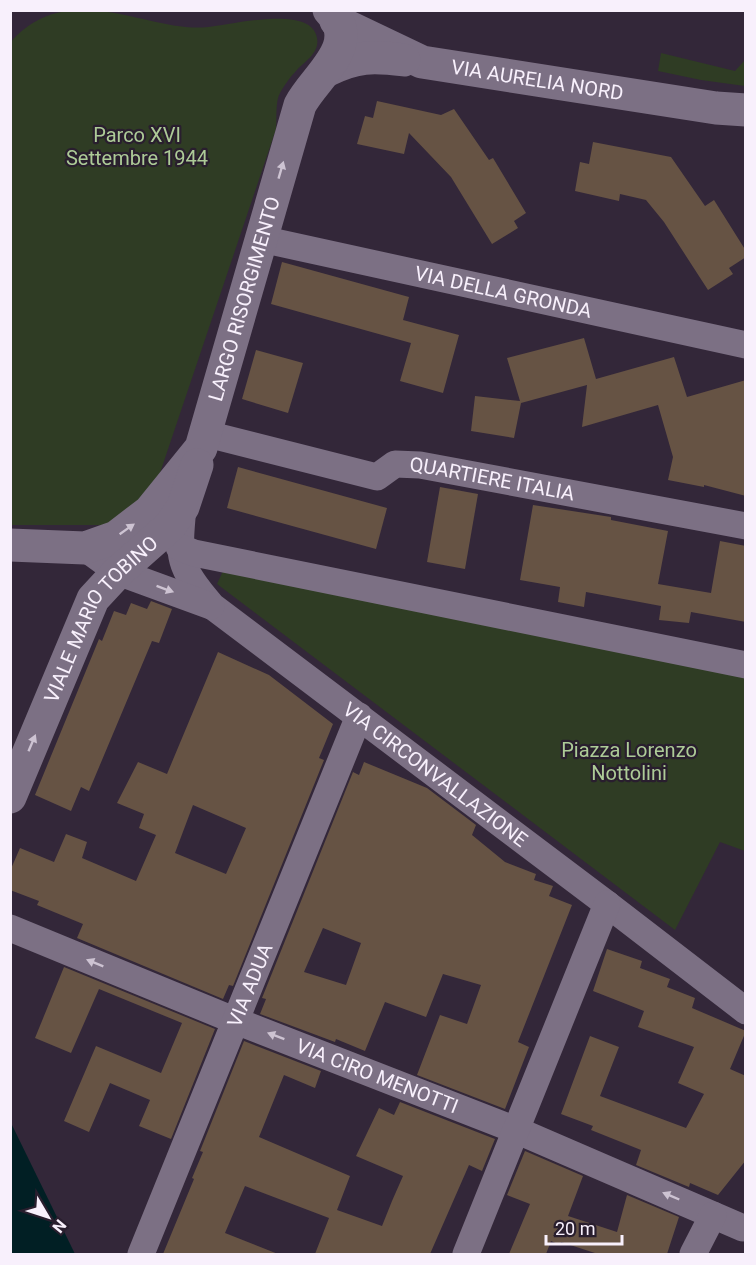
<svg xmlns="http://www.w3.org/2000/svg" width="756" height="1265" viewBox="0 0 756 1265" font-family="Roboto,sans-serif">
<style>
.green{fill:#2f3c24}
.water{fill:#011f24}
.building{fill:#665344;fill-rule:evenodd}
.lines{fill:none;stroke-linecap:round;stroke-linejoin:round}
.minor{stroke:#7c7084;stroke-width:27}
.tertiary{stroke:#7c7084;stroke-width:33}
.secondary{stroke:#7c7084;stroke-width:33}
.oneway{fill:#cdc3d2}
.labels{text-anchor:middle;stroke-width:4.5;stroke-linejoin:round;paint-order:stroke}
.street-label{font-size:20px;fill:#f8f0fc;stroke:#291e2e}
.park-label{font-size:20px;fill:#adcb97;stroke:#291e2e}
</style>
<rect width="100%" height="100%" fill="#332739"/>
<!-- green -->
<g class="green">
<path d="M68,11C79,11 90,10 100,11C133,14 176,31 208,27C231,25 312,4 317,38C320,53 305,61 296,71C290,77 284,86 280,93C275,102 277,119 276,129L160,473L143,502L107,525H11V42C25,25 46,13 68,11Z"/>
<polygon points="661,53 735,71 745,60 745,86 701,80 658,71"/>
<polygon points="223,571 745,677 745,851 720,842 675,930 217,584"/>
</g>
<!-- water -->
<polygon class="water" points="10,1123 11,1123 75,1254 11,1254"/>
<!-- building -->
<g class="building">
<polygon points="377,101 441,115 454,109 489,160 493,158 526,213 514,221 518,228 492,244 451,177 409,133 404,154 357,144 365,116 373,118"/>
<polygon points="593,142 671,157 705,206 714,200 746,251 746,257 729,268 733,274 708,290 664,222 646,200 620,194 619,201 575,191 580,162 589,164"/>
<polygon points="282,262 409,297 403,320 459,335 443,393 400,381 411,343 271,304"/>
<polygon points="584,338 596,379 674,357 687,397 746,380 746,496 704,485 704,487 668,480 673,457 658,405 582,427 587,385 521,403 514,438 471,431 475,396 520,401 507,358"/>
<polygon points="256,350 303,363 288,413 242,399"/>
<polygon points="238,467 387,508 376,549 227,508"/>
<polygon points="440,487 478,494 465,569 427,562"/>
<polygon points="533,505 611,517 611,520 668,531 658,584 711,593 720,541 746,546 746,622 691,612 689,623 659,620 661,606 586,592 584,607 558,602 560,587 520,580"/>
<polygon points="151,601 172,609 159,643 152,641 89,791 81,787 71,811 35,795 99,639 102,641 114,611 126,615 131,603 147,609"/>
<path d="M218,652L269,675L333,724L319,758L324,760L233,986L229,985L223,999L77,938L83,924L37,905L39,901L10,890V871L20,848L54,862L66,834L87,842L82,858L136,881L156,835L139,828L144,814L117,803L138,762L167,774ZM193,805L246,828L226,874L175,853Z"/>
<path d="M364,762L427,788L476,825L472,835L505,862L536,874L534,880L553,886L549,896L572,905L518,1042L529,1047L505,1109L417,1075L440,1015L467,1024L481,985L443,974L426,1017L385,1002L365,1051L336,1039L335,1042L260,1014L266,999L262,998L353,772L359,775ZM323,928L361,943L346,985L304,972Z"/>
<polygon points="607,949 642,961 640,968 670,979 667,987 695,998 692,1008 746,1031 730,1069 746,1076 746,1160 718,1195 690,1183 689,1187 636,1165 641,1150 591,1130 593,1126 561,1114 590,1036 619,1047 600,1096 686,1128 704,1094 678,1083 694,1047 638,1027 644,1011 593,991"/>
<polygon points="64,967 215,1029 171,1139 139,1126 150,1100 110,1083 89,1132 64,1121 96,1046 161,1073 182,1023 99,989 71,1053 35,1038"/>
<polygon points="244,1041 321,1071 315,1088 284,1075 259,1137 350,1176 337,1210 382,1226 392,1201 403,1176 356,1156 379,1108 394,1115 400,1102 495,1139 482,1171 469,1165 430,1254 315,1254 329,1218 245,1186 225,1233 278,1254 163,1254 194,1179 192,1178 203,1152 200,1151"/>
<polygon points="525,1151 583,1176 568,1216 617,1232 627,1195 679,1217 667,1254 598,1254 561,1242 560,1245 551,1241 546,1254 509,1254 530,1204 507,1195"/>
</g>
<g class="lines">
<!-- minor -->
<g class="minor">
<path id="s1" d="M261,239L746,345"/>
<path id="s2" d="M207,434L377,477L395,464L420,465L746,526"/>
<path id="s3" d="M183,507C178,559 178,566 212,606L607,904L746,1011"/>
<polyline points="179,547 194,553 746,665"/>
<polyline points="85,548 118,572 211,606"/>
<path id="s4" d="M10,928L236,1021L516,1130L743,1228"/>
<path id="s5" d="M141,1254L359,716"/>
<polyline points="466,1254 607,904"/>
<polyline points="693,1254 713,1215"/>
</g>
<!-- tertiary -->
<g class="tertiary">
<path id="s6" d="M336,21L422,62L716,108L746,110"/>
<path d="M328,70C356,56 373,56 404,60"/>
</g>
<!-- secondary -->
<g class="secondary">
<path id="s7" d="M10,545L85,548L116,537L150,511L201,448L300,105C315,76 363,45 329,10"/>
<path id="s8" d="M10,797L93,599L118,572L170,526L183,507L197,465"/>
</g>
</g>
<!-- one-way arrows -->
<defs><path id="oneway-solid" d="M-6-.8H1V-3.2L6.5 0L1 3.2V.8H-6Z" transform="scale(1.5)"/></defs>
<g class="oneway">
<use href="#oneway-solid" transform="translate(281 170) rotate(-74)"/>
<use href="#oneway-solid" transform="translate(127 529) rotate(-35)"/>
<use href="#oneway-solid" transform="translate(165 589) rotate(20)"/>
<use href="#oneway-solid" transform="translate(32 743) rotate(-67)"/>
<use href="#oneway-solid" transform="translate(95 963) rotate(-158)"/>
<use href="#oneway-solid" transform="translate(276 1036) rotate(-159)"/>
<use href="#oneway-solid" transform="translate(671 1196) rotate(-157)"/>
</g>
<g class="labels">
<!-- street labels -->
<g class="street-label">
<text dy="7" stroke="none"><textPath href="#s6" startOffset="212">VIA AURELIA NORD</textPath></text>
<text dy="7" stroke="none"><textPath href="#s1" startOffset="248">VIA DELLA GRONDA</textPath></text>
<text dy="7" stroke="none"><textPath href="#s7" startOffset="387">LARGO RISORGIMENTO</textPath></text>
<text dy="7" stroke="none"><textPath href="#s2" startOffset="296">QUARTIERE ITALIA</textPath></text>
<text dy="7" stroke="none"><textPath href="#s8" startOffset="202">VIALE MARIO TOBINO</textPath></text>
<text dy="7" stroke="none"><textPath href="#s3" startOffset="388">VIA CIRCONVALLAZIONE</textPath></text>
<text dy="7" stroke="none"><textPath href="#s5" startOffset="290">VIA ADUA</textPath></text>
<text dy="7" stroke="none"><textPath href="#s4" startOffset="396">VIA CIRO MENOTTI</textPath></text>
</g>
<!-- park labels -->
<g class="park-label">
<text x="137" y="142">Parco XVI<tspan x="137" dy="23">Settembre 1944</tspan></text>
<text x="629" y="757">Piazza Lorenzo<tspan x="629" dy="23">Nottolini</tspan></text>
</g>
</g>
<!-- border -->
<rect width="756" height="1265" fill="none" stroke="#f8f0fc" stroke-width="24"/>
<!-- north arrow -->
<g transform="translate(48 1217) rotate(129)" stroke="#291e2e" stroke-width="4.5" paint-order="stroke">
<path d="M0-4.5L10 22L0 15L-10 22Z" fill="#f8f0fc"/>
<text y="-9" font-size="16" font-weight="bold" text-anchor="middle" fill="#f8f0fc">N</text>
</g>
<!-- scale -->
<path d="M546 1235v9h76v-9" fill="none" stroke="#f8f0fc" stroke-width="3"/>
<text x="555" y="1235" font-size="18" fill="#f8f0fc" stroke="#291e2e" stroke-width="4.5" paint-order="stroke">20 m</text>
</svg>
